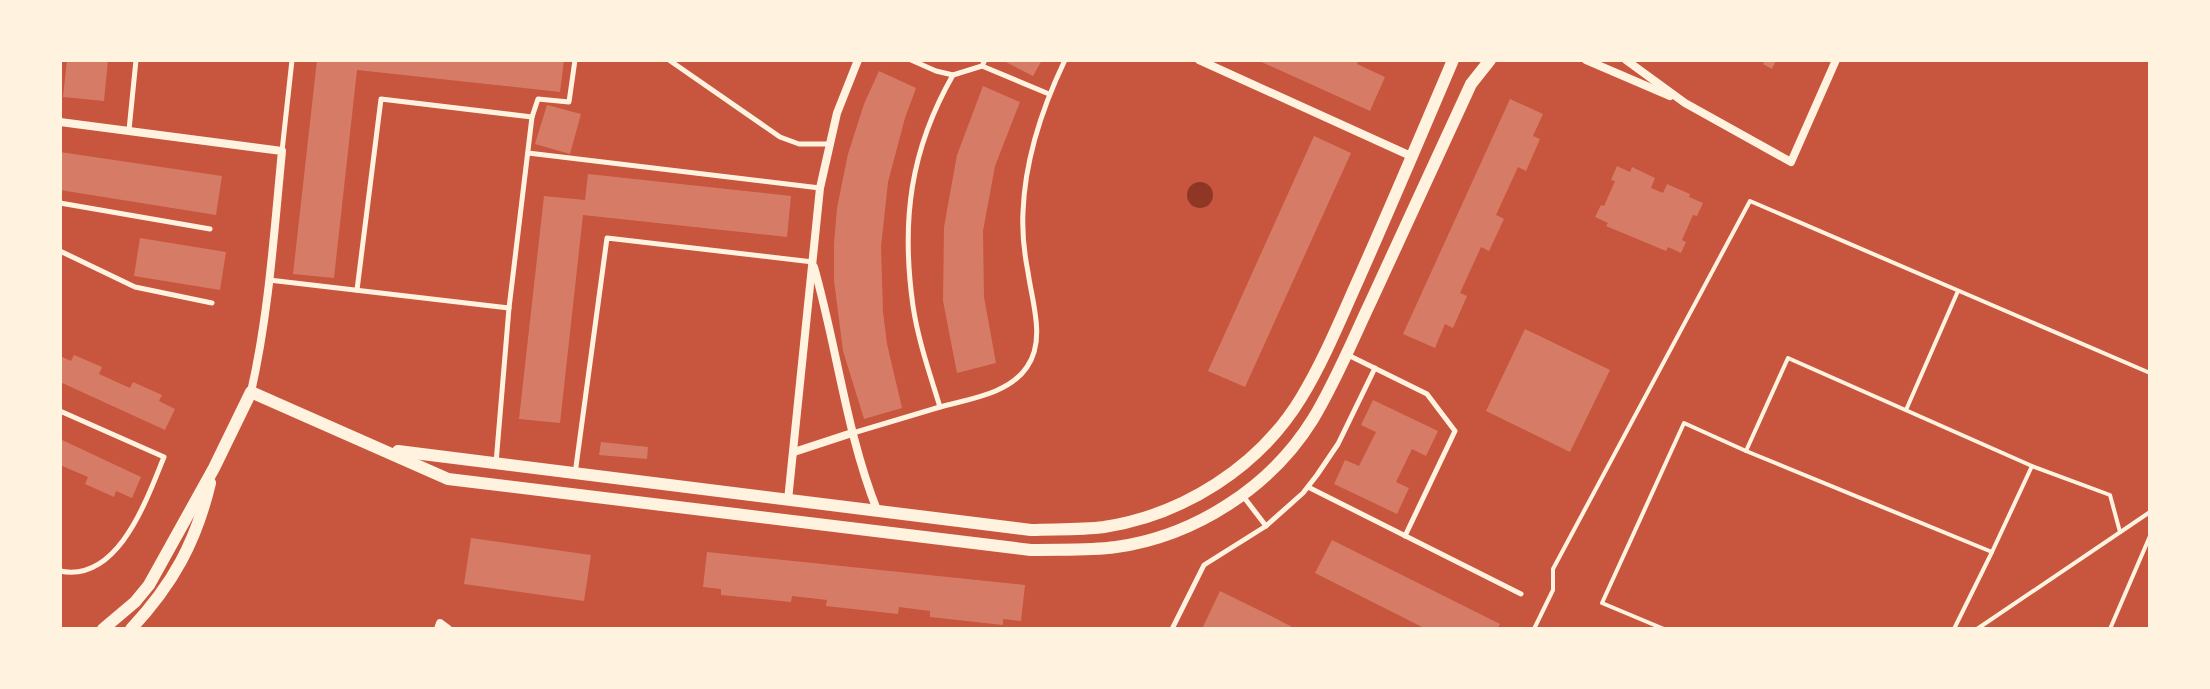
<svg xmlns="http://www.w3.org/2000/svg" width="2210" height="689" viewBox="0 0 2210 689" font-family="Barlow,sans-serif">
<style>
.water{fill:#8f3625}
.building{fill:#d67c66}
.lines{fill:none;stroke-linecap:round;stroke-linejoin:round}
.path{stroke:#fff3e0;stroke-width:4}
.service{stroke:#fff3e0;stroke-width:5}
.minor{stroke:#fff3e0;stroke-width:8}
.tertiary{stroke:#fff3e0;stroke-width:12}
</style>
<rect width="100%" height="100%" fill="#c8553d"/>
<!-- water -->
<circle class="water" cx="1200" cy="195" r="13"/>
<!-- building -->
<g class="building">
<polygon points="67,60 108,60 104,101 63,97"/>
<polygon points="317,60 564,60 560,92 357,70 334,278 293,274"/>
<polygon points="1002,60 1042,60 1033,76"/>
<polygon points="1257,60 1359,60 1357,64 1385,77 1370,111"/>
<polygon points="1765,60 1776,60 1772,69 1763,64"/>
<polygon points="879,71 916,88 905,118 888,182 881,247 883,312 887,344 902,408 864,419 843,351 834,280 834,244 837,208 848,154 864,104"/>
<polygon points="983,86 1020,102 995,166 983,231 984,297 996,363 957,373 943,301 944,227 957,155"/>
<polygon points="1510,99 1543,114 1533,136 1540,139 1526,171 1518,167 1496,215 1504,219 1489,251 1481,247 1460,293 1467,296 1453,328 1445,324 1435,348 1403,334"/>
<polygon points="547,105 581,114 570,154 535,144"/>
<polygon points="1314,136 1351,153 1245,387 1208,371"/>
<polygon points="60,152 222,176 216,215 60,190"/>
<polygon points="1617,166 1630,172 1632,167 1655,178 1651,188 1663,193 1667,184 1690,194 1689,197 1703,203 1697,216 1693,215 1682,240 1686,242 1681,253 1668,247 1666,251 1606,226 1608,223 1595,217 1601,205 1604,206 1615,181 1611,180"/>
<polygon points="588,174 791,196 787,237 583,215 560,423 519,419 544,196 585,200"/>
<polygon points="140,238 226,252 220,290 134,276"/>
<polygon points="1525,329 1610,370 1570,452 1486,411"/>
<polygon points="74,355 102,367 99,374 130,388 133,382 162,395 159,401 175,409 165,430 60,382 60,356 71,361"/>
<polygon points="1373,400 1438,431 1426,456 1412,449 1396,482 1409,488 1397,514 1334,484 1345,460 1359,466 1376,432 1361,425"/>
<polygon points="60,439 141,477 132,498 116,491 114,497 85,484 88,477 60,465"/>
<polygon points="601,442 648,447 647,459 599,455"/>
<polygon points="471,538 591,555 584,601 464,584"/>
<polygon points="1332,540 1500,624 1497,629 1426,629 1315,573"/>
<polygon points="707,552 1025,585 1021,621 1003,619 1003,625 930,617 930,611 899,607 898,614 826,606 827,600 792,596 791,602 721,595 721,589 703,587"/>
<polygon points="1220,591 1275,618 1296,629 1202,629"/>
</g>
<g class="lines">
<!-- path -->
<g class="path">
<polyline points="1906,410 1958,291"/>
<polyline points="1746,451 1992,552 1954,629"/>
<polyline points="1992,552 2032,466"/>
<polyline points="1534,629 1553,590 1553,569 1750,201 2150,373"/>
<polyline points="1664,629 1602,603 1684,423 1746,451 1788,358 2032,466 2110,495 2120,532"/>
<polyline points="1977,629 2150,512"/>
<polyline points="2110,629 2150,536"/>
</g>
<!-- service -->
<g class="service">
<polyline points="669,60 780,137 799,144 828,144"/>
<polyline points="911,60 936,71 953,75"/>
<polyline points="982,66 1049,94"/>
<polyline points="532,117 538,99 569,102 575,60"/>
<polyline points="129,130 136,60"/>
<polyline points="282,151 292,60"/>
<polyline points="528,153 820,188"/>
<polyline points="60,203 210,229"/>
<polyline points="60,251 135,287 212,303"/>
<polyline points="269,280 509,308"/>
<polyline points="357,290 381,99 532,117 509,308 496,463"/>
<polyline points="1348,355 1427,394 1455,431 1405,536"/>
<path d="M940,407C969,399 1009,394 1027,367C1046,340 1032,302 1028,272C1024,252 1022,232 1023,212C1025,158 1042,108 1065,60"/>
<path d="M60,411L164,457C147,498 119,583 60,571"/>
<path d="M853,433L940,407C930,374 918,340 913,306C901,221 910,150 953,75L982,66L985,60"/>
<polyline points="575,474 607,238 813,262"/>
<polyline points="1308,487 1521,594"/>
<polyline points="1243,496 1266,526"/>
<polyline points="1172,629 1204,565 1266,526 1303,493 1317,475 1338,444 1375,368"/>
</g>
<!-- minor -->
<g class="minor">
<polyline points="1199,60 1413,157"/>
<polyline points="1586,60 1670,96"/>
<polyline points="1626,60 1685,103 1791,162 1836,60"/>
<path d="M60,122L282,151C274,232 269,313 251,392"/>
<path d="M814,267C837,347 846,432 877,510"/>
<polyline points="794,452 852,433"/>
<polyline points="788,500 820,188 837,113 858,60"/>
<polyline points="438,629 440,623 448,629"/>
</g>
<!-- tertiary -->
<g class="tertiary">
<path d="M398,451L1031,530C1055,529 1080,530 1104,527C1183,515 1259,467 1301,398C1324,360 1341,318 1359,278C1391,206 1422,133 1453,60"/>
<path d="M103,629L135,602L149,585L214,468L251,392L448,479L1031,550C1059,549 1088,551 1116,547C1195,536 1271,487 1313,419C1336,381 1353,339 1372,299C1405,227 1438,156 1471,84L1490,60"/>
<path d="M131,629C173,584 196,542 210,483"/>
</g>
</g>
<!-- border -->
<rect width="2210" height="689" fill="none" stroke="#fff3e0" stroke-width="124"/>
</svg>
